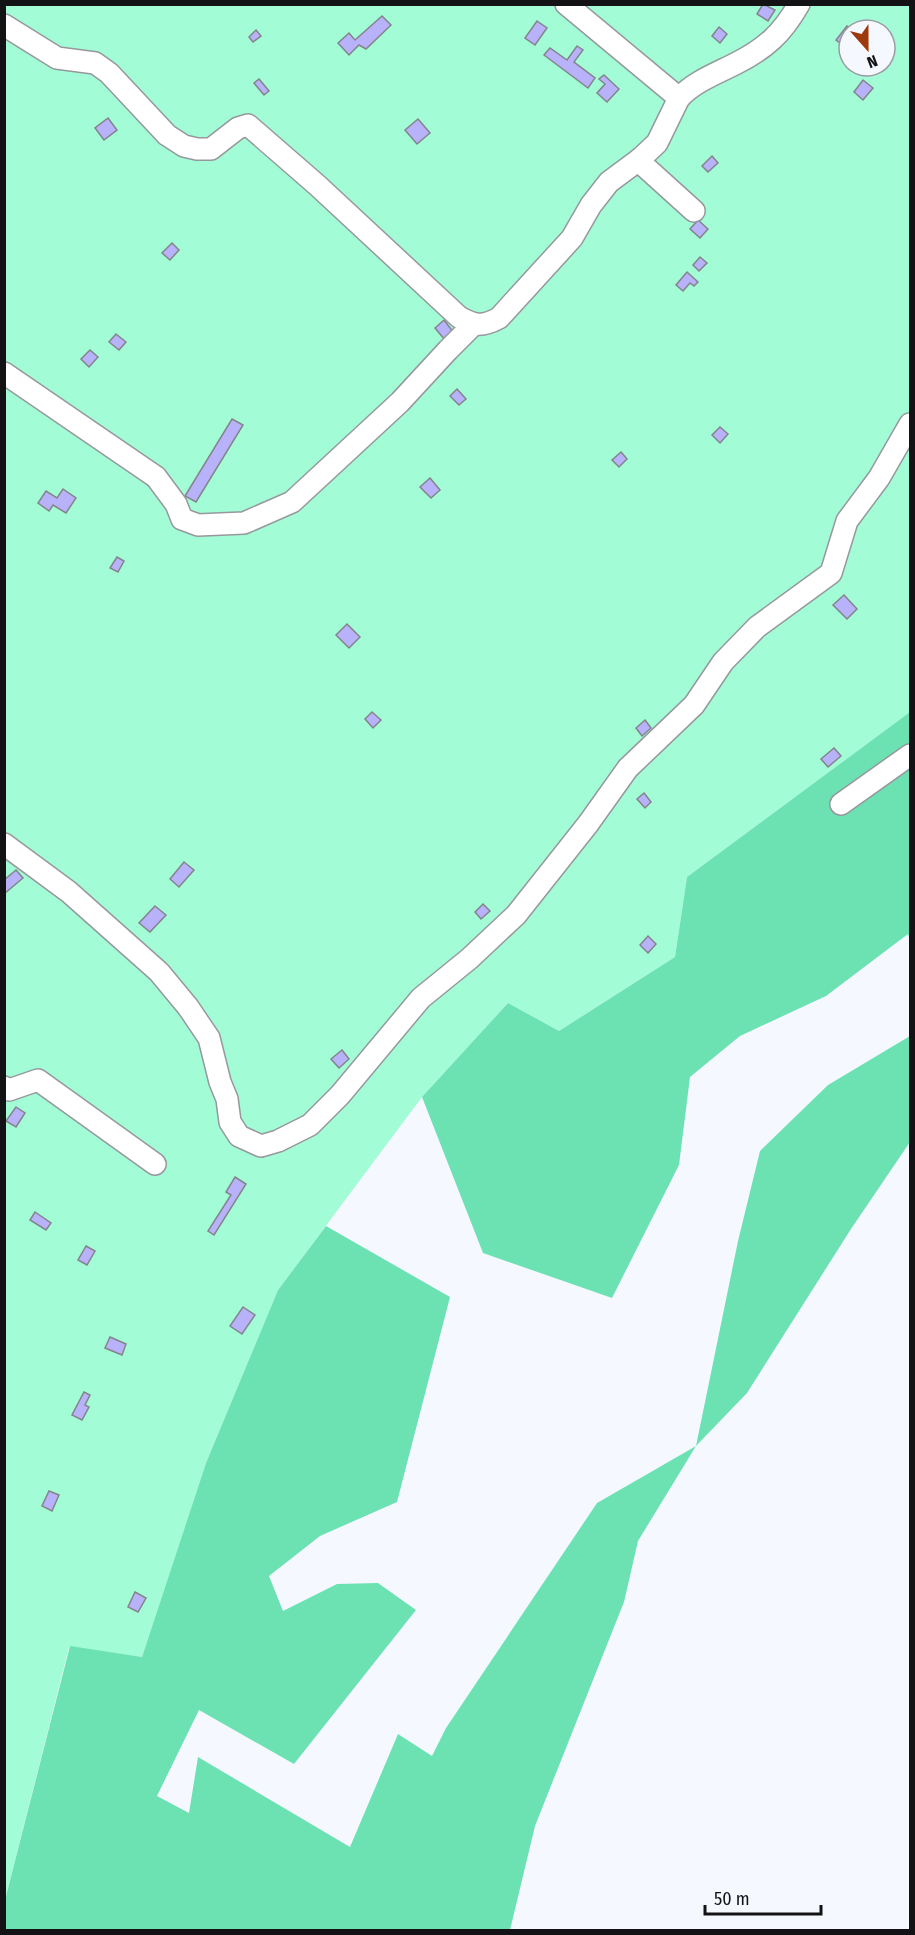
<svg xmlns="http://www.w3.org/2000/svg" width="915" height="1935" viewBox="0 0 915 1935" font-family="'Fira Sans Condensed',sans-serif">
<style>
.green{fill:#a2fcd5;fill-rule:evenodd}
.forest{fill:#6ce2b3}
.building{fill:#b7b2fa;stroke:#84848a;stroke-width:1.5}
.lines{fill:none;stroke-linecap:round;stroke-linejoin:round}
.minor-casing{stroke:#97989e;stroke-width:24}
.minor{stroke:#fff;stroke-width:21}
</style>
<rect width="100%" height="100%" fill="#f6f8ff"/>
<!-- green -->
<path class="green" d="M5,5H910V712L687,877L675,957L559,1031L508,1003L422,1097L278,1290L206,1463L142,1657L69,1647L5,1900ZM849,30H885V66H849Z"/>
<!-- forest -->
<g class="forest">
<polygon points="910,712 910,940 908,934 826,996 740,1036 690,1077 679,1165 612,1298 483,1253 422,1097 508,1003 559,1031 675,957 687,877"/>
<polygon points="910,1036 910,1142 851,1229 747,1393 696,1446 638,1541 624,1602 535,1826 510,1930 5,1930 5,1900 70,1646 142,1657 206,1463 278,1290 326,1226 450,1297 397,1502 320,1536 269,1576 283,1611 337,1584 378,1583 416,1610 294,1764 199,1710 157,1796 189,1813 198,1757 350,1847 398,1734 432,1756 446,1728 597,1503 696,1446 738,1241 760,1151 828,1085"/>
</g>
<!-- building -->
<g class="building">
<polygon points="763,4 775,10 768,21 757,14"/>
<polygon points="382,16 391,25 366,49 359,45 349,55 338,43 349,33 355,40"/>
<polygon points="537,21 547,28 535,45 525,38"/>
<polygon points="847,26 851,30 840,43 836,40"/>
<polygon points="719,27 727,34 720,43 712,36"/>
<polygon points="256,30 261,36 253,42 249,37"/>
<polygon points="577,46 583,50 574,62 595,78 588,88 544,55 550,48 567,60"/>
<polygon points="604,75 619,89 607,102 597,93 605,84 599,79"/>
<polygon points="259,79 269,91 264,95 254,83"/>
<polygon points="863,80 873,88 863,100 854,92"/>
<polygon points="108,118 117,130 104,140 95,128"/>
<polygon points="418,119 430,133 417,144 405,130"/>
<polygon points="712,156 718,163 708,172 702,166"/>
<polygon points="698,220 708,229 700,238 690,229"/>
<polygon points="172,243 179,250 170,260 162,253"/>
<polygon points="700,257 707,263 699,271 693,265"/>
<polygon points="687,272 698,282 694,286 690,283 683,291 676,285"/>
<polygon points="444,320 454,333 445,340 435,328"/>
<polygon points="116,334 126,342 119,350 109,342"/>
<polygon points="90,350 98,357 89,367 81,359"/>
<polygon points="457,389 466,399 459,405 450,396"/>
<polygon points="232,419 243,425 196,502 185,496"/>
<polygon points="720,427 728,434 720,443 712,435"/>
<polygon points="621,452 627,459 619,467 612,460"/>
<polygon points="430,478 440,490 431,498 420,487"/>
<polygon points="63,489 76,498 66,513 53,505 49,511 38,503 46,491 57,498"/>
<polygon points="117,557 124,561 118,572 110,568"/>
<polygon points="844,595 857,609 847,619 833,605"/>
<polygon points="347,624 360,637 349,648 336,635"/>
<polygon points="372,712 381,720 373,728 365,719"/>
<polygon points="645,720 651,728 642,736 636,728"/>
<polygon points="834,748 841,756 828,767 821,759"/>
<polygon points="644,793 651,802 645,808 637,799"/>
<polygon points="184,862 194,870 179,887 170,879"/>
<polygon points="16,870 23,878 4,894 4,880"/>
<polygon points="483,904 490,911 481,919 475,912"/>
<polygon points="155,906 166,915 150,932 139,923"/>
<polygon points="648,936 656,944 648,953 640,945"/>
<polygon points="342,1050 349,1059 339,1068 331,1059"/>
<polygon points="16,1107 25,1113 16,1127 6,1121"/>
<polygon points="235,1177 246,1184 214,1235 208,1231 231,1195 226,1192"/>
<polygon points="35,1212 51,1223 46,1230 30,1220"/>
<polygon points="86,1246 95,1251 87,1265 78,1260"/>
<polygon points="243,1307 255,1315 242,1334 230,1326"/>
<polygon points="110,1337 126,1344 122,1355 105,1348"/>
<polygon points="84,1392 90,1395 85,1405 89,1407 82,1420 72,1415"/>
<polygon points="49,1491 59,1495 52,1511 42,1506"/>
<polygon points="135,1592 146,1598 138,1612 128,1607"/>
</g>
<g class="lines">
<!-- minor casing -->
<g class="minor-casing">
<g id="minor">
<polyline points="566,4 679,98 657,143 640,159 642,164 694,211"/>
<path d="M4,25L57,58L95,63L109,73L167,135L184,146L197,149H211L238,128L248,125L317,185L459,317C475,326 482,327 499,318L572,238L591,205L609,182L640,159"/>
<path d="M679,98C694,82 715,74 735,64C765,49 782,34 799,4"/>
<polyline points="4,373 156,477 176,504 182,519 198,525 244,523 292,502 400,402 448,350 473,325"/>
<polyline points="841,804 910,755"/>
<polyline points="4,844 69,892 159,972 188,1007 209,1038 220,1082 227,1099 230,1122 239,1136 261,1146 278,1141 310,1125 340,1095 421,998 469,959 516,915 588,824 628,768 694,705 723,662 757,627 831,573 847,521 879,478 910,424"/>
<polyline points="4,1087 9,1090 38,1080 155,1164"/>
</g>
</g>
<!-- minor -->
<use href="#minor" class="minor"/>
</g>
<!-- border -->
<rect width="915" height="1935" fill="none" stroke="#131315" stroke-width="12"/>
<!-- north arrow -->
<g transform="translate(867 48) rotate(159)"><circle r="28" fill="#f6f8ff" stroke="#9b9ca1" stroke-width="1.5"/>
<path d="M0-4.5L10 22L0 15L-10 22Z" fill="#9e390b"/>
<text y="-9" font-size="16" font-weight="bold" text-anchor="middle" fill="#131315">N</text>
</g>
<!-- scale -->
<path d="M705 1905v9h116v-9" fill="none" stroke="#131315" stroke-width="3"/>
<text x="714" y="1905" font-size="18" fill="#131315" stroke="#f6f8ff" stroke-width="4.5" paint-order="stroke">50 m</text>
</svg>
